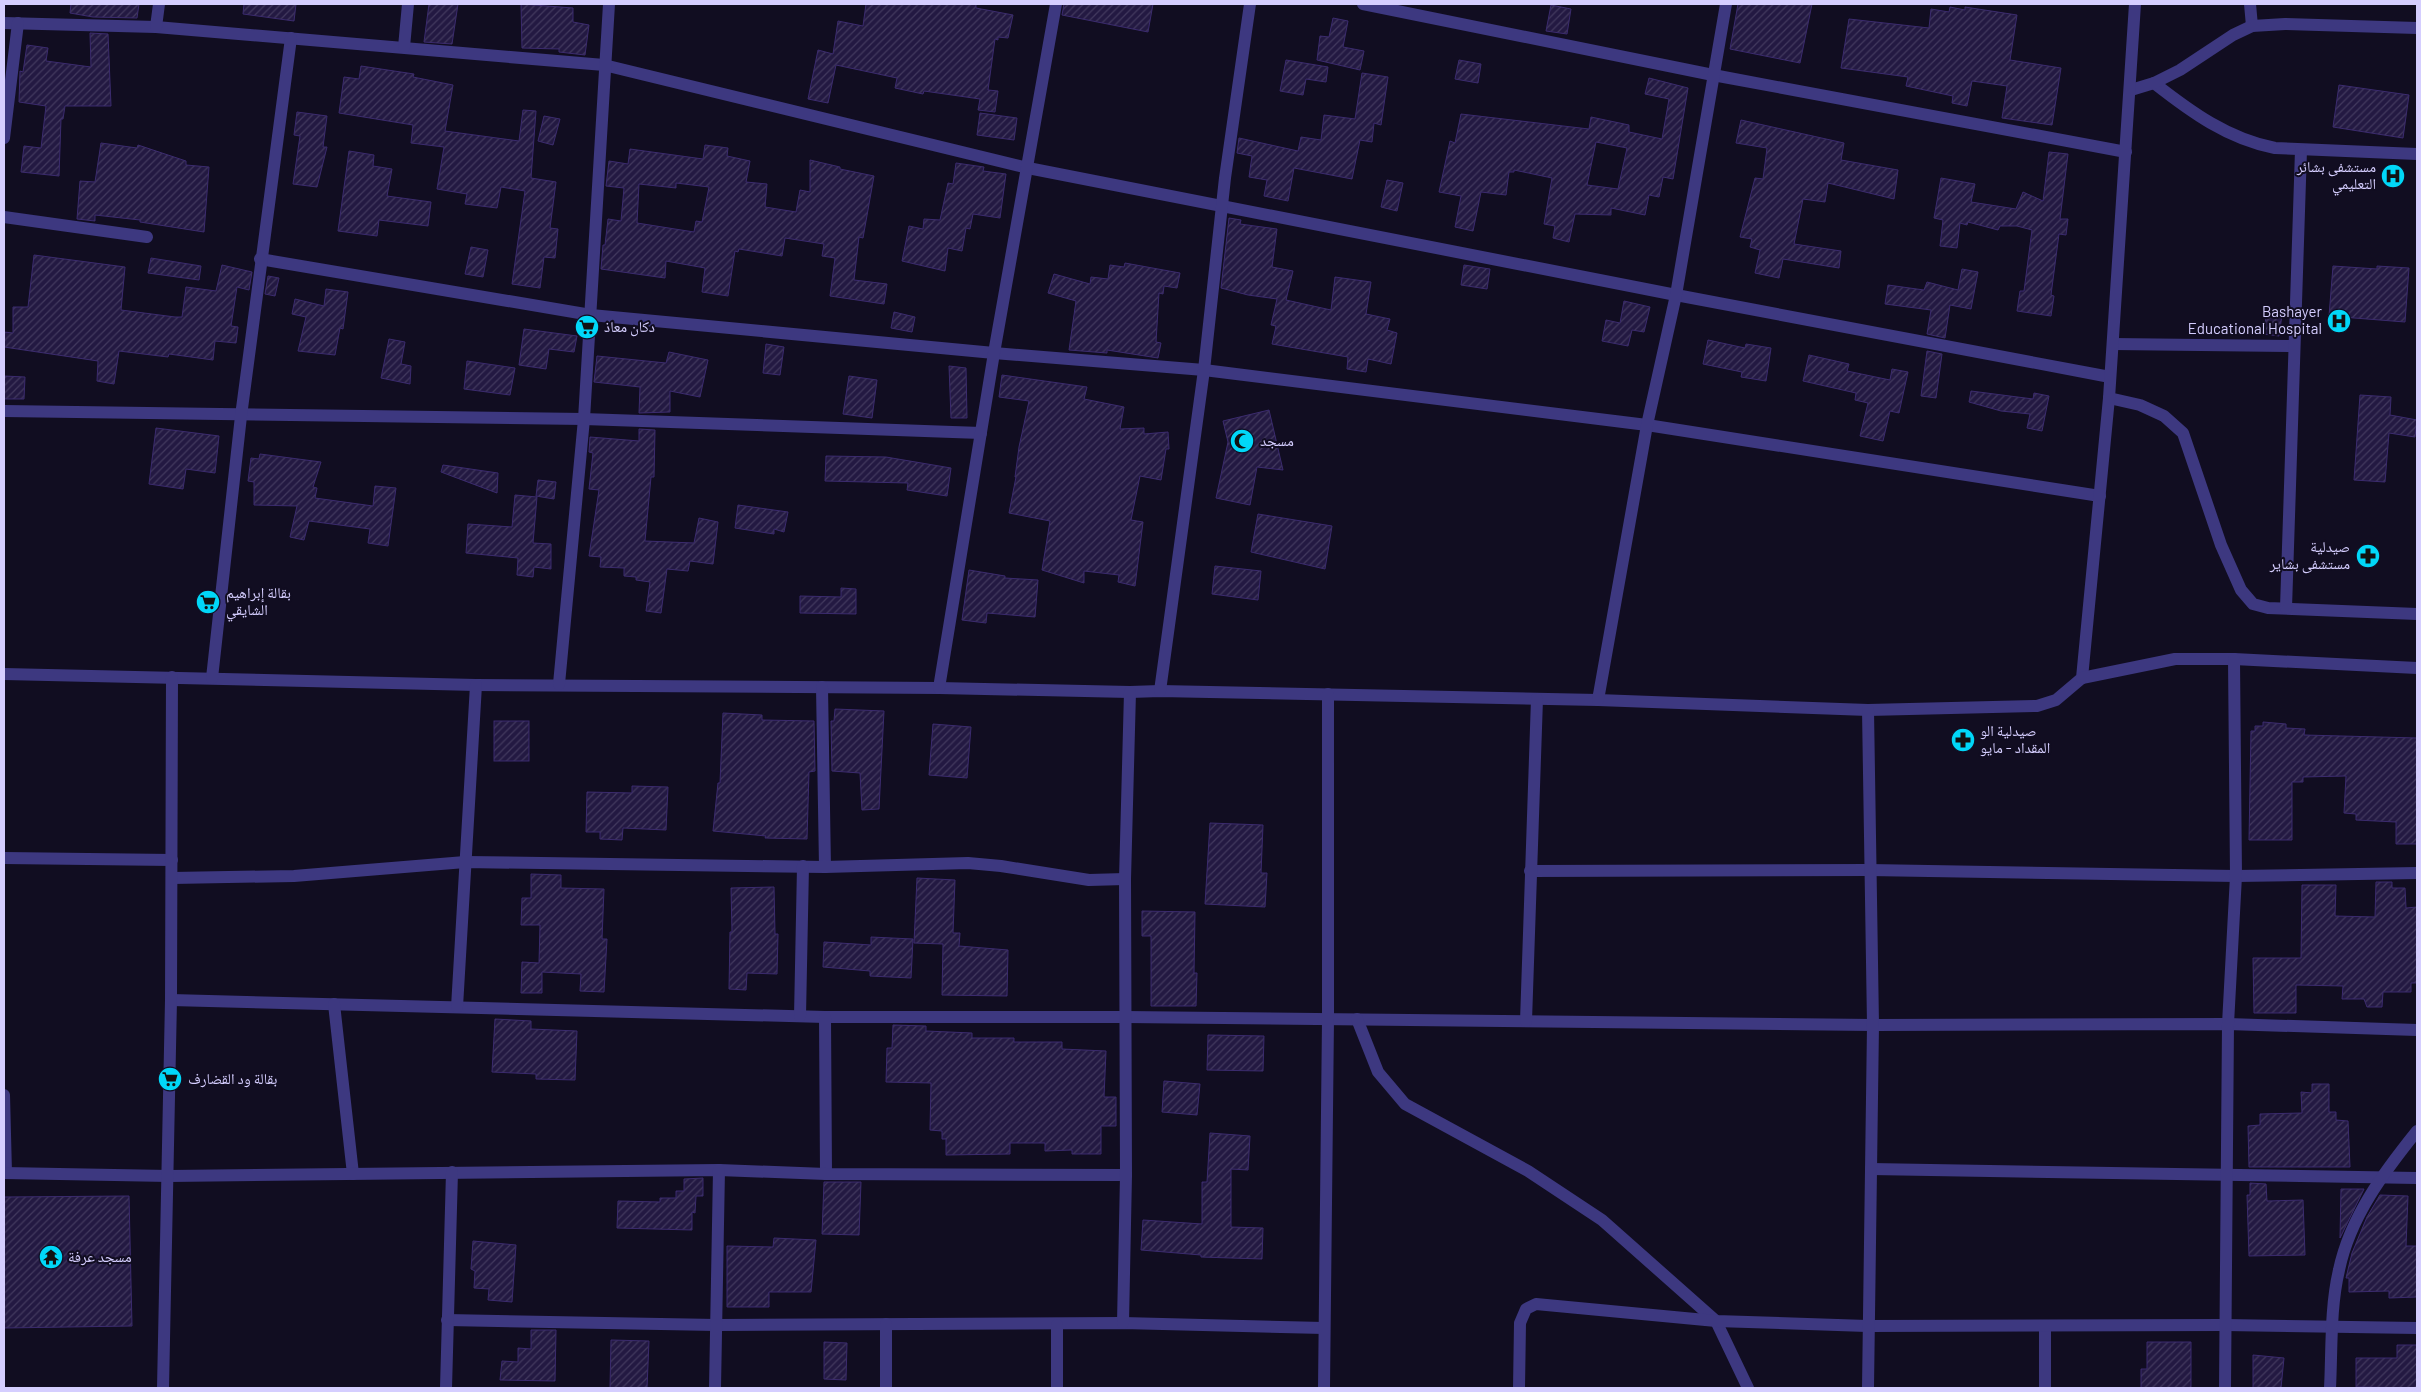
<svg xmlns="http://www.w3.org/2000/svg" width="2421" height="1392" viewBox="0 0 2421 1392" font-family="Barlow,'Noto Naskh Arabic',sans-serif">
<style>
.building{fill:url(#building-hatch);stroke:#3b2b6e;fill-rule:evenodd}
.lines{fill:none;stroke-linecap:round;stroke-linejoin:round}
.minor{stroke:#3d3880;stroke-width:12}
.labels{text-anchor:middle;stroke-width:4;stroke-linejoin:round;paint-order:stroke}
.poi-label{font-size:15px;fill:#d5ceff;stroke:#110d21;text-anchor:start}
</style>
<defs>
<pattern id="building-hatch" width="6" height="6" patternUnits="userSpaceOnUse" patternTransform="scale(1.25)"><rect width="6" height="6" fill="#231942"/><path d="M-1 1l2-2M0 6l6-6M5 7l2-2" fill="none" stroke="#42395e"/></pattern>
</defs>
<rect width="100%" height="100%" fill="#110d21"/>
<!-- building -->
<g class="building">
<polygon points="71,4 139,4 137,18 93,17 70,13"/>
<polygon points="244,4 296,4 294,21 243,14"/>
<polygon points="429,4 458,4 452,44 424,42"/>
<polygon points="521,4 573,8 573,22 589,25 585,55 559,52 559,49 522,48"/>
<polygon points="866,4 976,4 976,8 1013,15 1008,38 998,37 998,40 995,39 988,90 998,91 995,112 978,110 980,99 924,91 923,94 895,88 897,78 836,65 828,103 808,99 818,50 833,54 838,21 863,26"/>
<polygon points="1064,4 1153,4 1148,32 1062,15"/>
<polygon points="1738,4 1812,4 1800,63 1730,49"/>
<polygon points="1551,5 1571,9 1567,34 1546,31"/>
<polygon points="1950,7 1965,10 1965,7 2017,15 2010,60 2061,68 2052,125 2002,118 2007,86 1972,81 1967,106 1952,103 1953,96 1906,86 1908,77 1841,68 1849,19 1929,28 1931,9 1949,12"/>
<polygon points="1333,18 1348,21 1343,47 1364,51 1360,70 1317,60 1320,36 1329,37"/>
<polygon points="90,33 108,34 111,106 65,106 63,119 61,119 59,176 21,172 24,146 41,148 46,106 19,102 20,71 23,72 27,45 48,48 46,61 91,67"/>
<polygon points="1286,60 1328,67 1326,82 1306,79 1303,95 1280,91"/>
<polygon points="1459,60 1481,64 1478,83 1455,79"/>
<polygon points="361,66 414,74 413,77 453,85 445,131 519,141 523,110 536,111 531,178 556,182 550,228 558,229 555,258 544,257 540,288 512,284 525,191 501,187 497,208 465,204 467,194 437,189 444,147 411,143 413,125 339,113 344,77 359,79"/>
<polygon points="1362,73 1388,77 1381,125 1374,123 1372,142 1360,140 1352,179 1294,168 1288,201 1264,196 1267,180 1249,177 1252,156 1237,153 1239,138 1298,151 1301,137 1321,140 1324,115 1355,119"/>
<path d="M1649,78L1688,88L1673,179L1663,177L1659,197L1649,195L1645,215L1611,208V215L1575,214L1569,242L1553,238L1555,226L1544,224L1552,178L1514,170V172H1509L1506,195L1481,192L1473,231L1455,227L1461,196L1439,192L1450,141L1455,143L1461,114L1589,129L1591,117L1629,125V132L1662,139L1669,99L1645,94ZM1596,142L1627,148L1618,189L1587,185Z"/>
<polygon points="2339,85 2409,95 2403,138 2333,127"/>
<polygon points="297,112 327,116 323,147 327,147 317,187 293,184 300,136 294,135"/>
<polygon points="980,113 1017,118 1014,140 977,135"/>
<polygon points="544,116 560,119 553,145 538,141"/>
<polygon points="1741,120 1844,143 1841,160 1898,170 1894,199 1828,183 1825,202 1803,199 1794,244 1841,251 1839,268 1783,259 1779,278 1755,273 1760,250 1750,247 1752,239 1740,237 1755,178 1763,179 1767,148 1736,143"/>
<polygon points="101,143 137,148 138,145 186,161 186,165 209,167 204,232 140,222 140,220 95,215 95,221 77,219 80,181 95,182"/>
<path d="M705,145L728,148L727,156L750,161L746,182L767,184L765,207L796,212L800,190L810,192V160L840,167V169L874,176L863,238L859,237L854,280L887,284L884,304L830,296L835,258L822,256L824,244L785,238L782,256L739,249L738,252L735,251L728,296L702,292L705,268L666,261L665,278L601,269L603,245H605L608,219L621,221L624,188L606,186L609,161L628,164L630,149L703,159ZM676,183L709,187L702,222L696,221L694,232L637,223L639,184L676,188Z"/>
<polygon points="349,151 374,155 373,166 392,169 387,196 431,202 428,226 379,220 377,236 338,231"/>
<polygon points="2049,152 2068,154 2060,219 2068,219 2066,235 2059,234 2051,295 2054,296 2051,316 2017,311 2020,291 2024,291 2032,230 2017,226 2000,226 1998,230 1968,222 1967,225 1960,223 1957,248 1940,246 1943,220 1934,218 1941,178 1975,184 1971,202 2016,209 2023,192 2043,201"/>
<polygon points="956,163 984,167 983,171 1006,174 1000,218 973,214 970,229 966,228 962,251 948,248 945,271 902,261 909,226 923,229 924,219 940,220 948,183 953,184"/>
<polygon points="1387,180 1403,183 1397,211 1381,207"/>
<polygon points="1229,218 1241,220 1240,224 1277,229 1272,267 1293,271 1286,300 1331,310 1335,277 1371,282 1366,314 1390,319 1387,330 1397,333 1391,364 1368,359 1366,372 1347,369 1348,357 1272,344 1276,326 1271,325 1277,299 1248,295 1221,288"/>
<polygon points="471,247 488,250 483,277 465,274"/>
<polygon points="34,255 125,267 121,310 175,317 182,317 186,287 216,291 222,265 252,272 249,290 237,287 231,326 238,327 236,343 215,341 213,360 169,354 168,357 119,351 114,384 97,381 98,361 4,347 4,332 13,333 13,307 28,307"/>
<polygon points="151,258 201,266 199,280 148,273"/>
<polygon points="1125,263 1180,273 1177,288 1164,286 1163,294 1159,293 1156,342 1161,343 1158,358 1107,350 1107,353 1069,350 1076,301 1048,293 1054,274 1090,284 1091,277 1108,279 1110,265 1124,267"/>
<polygon points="1464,265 1490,269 1487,289 1461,285"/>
<polygon points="2333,266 2377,269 2377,266 2409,268 2405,322 2329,316"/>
<polygon points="1962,269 1978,272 1971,309 1950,305 1945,338 1927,334 1931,310 1885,304 1888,285 1924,290 1927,282 1958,290"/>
<polygon points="268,276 279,278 275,296 265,294"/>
<polygon points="326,289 348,292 343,329 340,328 335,355 298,351 306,317 292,314 295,299 324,306"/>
<polygon points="1624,301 1650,307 1644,332 1632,330 1628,346 1602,341 1606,320 1620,323"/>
<polygon points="894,312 915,317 912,332 891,328"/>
<polygon points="2267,312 2282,315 2279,336 2263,334"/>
<polygon points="524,329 577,336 574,352 549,349 546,369 519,365"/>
<polygon points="389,339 405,342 401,364 411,366 410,384 381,378"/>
<polygon points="1708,340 1745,348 1746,344 1771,348 1766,381 1741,377 1742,372 1703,364"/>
<polygon points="766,344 784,347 780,375 763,373"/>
<polygon points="1927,351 1942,354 1936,398 1921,396"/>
<polygon points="669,352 708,360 700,397 670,391 670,412 639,413 640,387 594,382 597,356 666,363"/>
<polygon points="1809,355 1849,364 1847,371 1890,380 1892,369 1908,372 1899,413 1890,411 1883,441 1860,436 1868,403 1855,400 1856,393 1803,381"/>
<polygon points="467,361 515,368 510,395 464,389"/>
<polygon points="949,366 966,368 967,418 951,418"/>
<polygon points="1002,375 1087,387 1084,399 1124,407 1120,429 1144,428 1144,434 1168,432 1169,449 1166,449 1161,480 1140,476 1131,520 1143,522 1135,586 1118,582 1119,575 1084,571 1084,583 1042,570 1050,521 1009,513 1016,477 1015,477 1019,447 1029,401 999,397"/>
<polygon points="4,376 25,377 24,399 4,399"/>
<polygon points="849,376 877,380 872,418 843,414"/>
<polygon points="1971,391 2033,399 2034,393 2049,396 2042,431 2027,428 2030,414 2001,411 1969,402"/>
<polygon points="2360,395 2391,397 2390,415 2417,420 2415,437 2389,433 2385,482 2354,480"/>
<polygon points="1269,410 1283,470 1257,467 1250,505 1216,498 1228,442 1223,421"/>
<polygon points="156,428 219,436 215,473 186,469 183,489 149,484"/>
<polygon points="639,429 655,430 654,477 651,477 645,541 694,543 699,518 718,522 713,564 690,561 688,571 667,569 661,613 646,611 650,582 636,580 636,577 624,576 624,568 600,567 601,557 589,556 599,490 589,489 593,453 589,452 590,437 639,441"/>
<polygon points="260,454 321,462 313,487 317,488 315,498 373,506 375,486 396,488 388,546 368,543 370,529 309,521 304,540 290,537 297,506 254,505 254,482 248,481 251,458 259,459"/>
<polygon points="826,456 886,457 951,468 947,496 907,490 908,483 825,481"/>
<polygon points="443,465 498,473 497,493 441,472"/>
<polygon points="538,480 556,482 554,499 536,496"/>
<polygon points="515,495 537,497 533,543 551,544 551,569 534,567 533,577 517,575 518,558 466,553 468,524 512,527"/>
<polygon points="738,505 788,512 784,532 774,529 774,534 735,528"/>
<polygon points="1258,514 1332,526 1325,569 1251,552"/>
<polygon points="1215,566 1261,571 1258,600 1212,594"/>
<polygon points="969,570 1005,576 1005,578 1038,580 1035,617 987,613 986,623 962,620"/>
<polygon points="841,588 856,589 856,614 800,613 800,596 841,597"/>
<polygon points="835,709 884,711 879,809 862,810 860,773 832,771 831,721 834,721"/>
<polygon points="723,713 762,715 762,720 814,721 815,771 809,772 807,839 765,838 766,836 713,831 718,783 720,783"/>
<rect x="494" y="721" width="35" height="40"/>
<polygon points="2263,722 2286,724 2286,728 2305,729 2304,735 2417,738 2417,844 2396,844 2396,822 2356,820 2356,814 2344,813 2346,776 2303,777 2303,782 2292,782 2292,840 2249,840 2251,731 2255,731 2255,726 2263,726"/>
<polygon points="933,724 971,727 967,778 929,775"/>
<polygon points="632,786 668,787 666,830 623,828 622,840 600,839 600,832 586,832 587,792 632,793"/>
<polygon points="1210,823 1263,825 1261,873 1267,873 1265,907 1205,904"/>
<polygon points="531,874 561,875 561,888 604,889 602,939 607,939 604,992 580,991 581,974 542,972 542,993 521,993 522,962 539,963 540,925 521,925 522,898 531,898"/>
<polygon points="917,878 955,880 953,933 960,933 959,946 1008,950 1007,996 942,995 943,944 914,943"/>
<polygon points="2376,882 2392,882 2392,888 2405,888 2406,908 2417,907 2417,983 2411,983 2411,992 2383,992 2382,1007 2367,1007 2364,999 2342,999 2343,986 2296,985 2296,1013 2254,1013 2253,958 2301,958 2302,885 2336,885 2335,916 2375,917"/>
<polygon points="774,887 775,934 778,934 777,974 747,973 746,990 729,989 730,932 732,932 731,888"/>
<polygon points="1142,911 1195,912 1194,973 1197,973 1196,1006 1151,1006 1151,936 1142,936"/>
<polygon points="871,937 913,939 911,978 870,976 870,971 823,967 824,942 871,945"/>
<polygon points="495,1019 531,1021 531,1029 577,1031 575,1080 536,1079 536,1074 492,1072"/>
<polygon points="893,1025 926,1026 926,1031 972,1033 972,1038 1014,1038 1014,1042 1062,1042 1062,1049 1106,1051 1104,1097 1116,1097 1116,1126 1101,1126 1101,1154 1072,1154 1072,1150 1045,1151 1045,1143 1010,1143 1010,1154 946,1155 946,1139 942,1139 942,1131 930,1130 931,1083 886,1082 887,1048 892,1048"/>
<polygon points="1208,1035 1264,1036 1263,1071 1207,1070"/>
<polygon points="1164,1081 1200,1084 1197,1115 1162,1112"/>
<polygon points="2312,1084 2329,1084 2329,1112 2336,1112 2336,1120 2348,1121 2350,1167 2249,1167 2248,1126 2260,1125 2260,1114 2302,1113 2301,1092 2312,1093"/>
<polygon points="1210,1133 1250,1136 1248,1170 1231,1169 1231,1227 1263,1228 1262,1259 1201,1257 1201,1255 1141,1250 1143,1220 1202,1224 1202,1182 1207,1182"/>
<polygon points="703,1178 703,1196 696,1196 695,1213 692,1212 692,1230 617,1228 618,1201 660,1202 660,1198 676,1198 676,1191 684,1191 684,1179"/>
<polygon points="824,1182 861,1182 859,1235 822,1234"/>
<polygon points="2250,1183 2266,1184 2267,1201 2303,1200 2305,1255 2249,1256 2247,1195 2250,1195"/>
<polygon points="2341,1189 2364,1189 2340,1238"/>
<polygon points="2380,1195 2408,1196 2406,1246 2417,1246 2417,1297 2389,1298 2389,1291 2349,1292 2349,1278 2346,1278 2352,1253 2367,1217"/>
<polygon points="129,1196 132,1326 4,1328 4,1197"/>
<polygon points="774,1238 816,1240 811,1292 769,1292 769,1307 727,1307 727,1246 773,1247"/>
<polygon points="473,1241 516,1245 512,1302 488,1300 489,1289 474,1288 475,1271 471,1269"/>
<polygon points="531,1330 556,1330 555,1381 500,1380 502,1361 518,1362 518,1348 531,1349"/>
<polygon points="611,1340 649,1341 647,1388 610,1388"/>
<polygon points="824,1342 847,1343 846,1380 824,1379"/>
<polygon points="2147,1342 2191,1342 2191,1388 2141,1388 2141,1369 2147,1369"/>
<polygon points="2397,1345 2417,1345 2417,1388 2356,1387 2356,1358 2397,1358"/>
<polygon points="2253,1355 2284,1358 2281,1388 2253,1388"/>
</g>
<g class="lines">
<!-- minor -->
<g class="minor">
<polyline points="1363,4 1713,75 2126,152"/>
<polyline points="2250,4 2252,26"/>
<polyline points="4,23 156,27 604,65 1028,168 1676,295 2110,377"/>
<polyline points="156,27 159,4"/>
<polyline points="404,47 408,4"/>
<path d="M2154,83C2191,112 2228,139 2275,148L2417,154"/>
<polyline points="2131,90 2154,83 2180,70 2233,35 2252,26 2285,24 2417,28"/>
<polyline points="4,138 18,23"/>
<polyline points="4,217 147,237"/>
<polyline points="260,259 591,315 994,353 1204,370 1647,425 2100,496"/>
<polyline points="2113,344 2294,346"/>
<polyline points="2109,398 2140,405 2164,416 2183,433 2221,545 2241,590 2253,604 2268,608 2417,614"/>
<polyline points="4,411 584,419 981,433"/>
<polyline points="2286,608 2301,150"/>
<polyline points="4,674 476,685 939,688 1130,692 1160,691 1598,700 1868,710 2037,706 2056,700 2082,678 2109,398 2135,4"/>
<polyline points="212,678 241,416 291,38"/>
<polyline points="2082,678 2175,659 2234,659 2417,668"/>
<polyline points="559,684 584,419 609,4"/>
<polyline points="822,687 825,867"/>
<polyline points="939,688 994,353 1056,4"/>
<polyline points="1160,691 1204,370 1225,178 1250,4"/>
<polyline points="1598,700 1647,425 1676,295 1726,4"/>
<polyline points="4,858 172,860"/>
<polyline points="1530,871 1869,870 2236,876 2417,873"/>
<polyline points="172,878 294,876 465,862 825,867 968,863 1001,866 1089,880 1125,879"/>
<polyline points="171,1000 825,1017 1125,1017 1873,1025 2228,1024 2417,1030"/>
<polyline points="334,1004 353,1174"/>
<polyline points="457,1007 476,685"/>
<polyline points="800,1016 803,866"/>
<polyline points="825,1017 826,1174"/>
<polyline points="1357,1019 1378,1072 1405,1104 1528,1171 1602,1220 1716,1321 1748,1388"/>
<polyline points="1526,1021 1537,699"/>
<polyline points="4,1095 6,1173"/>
<polyline points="1871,1169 2417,1178"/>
<polyline points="4,1173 169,1176 719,1170 826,1174 1126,1175"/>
<polyline points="447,1320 716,1325 1123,1323 1324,1328"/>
<polyline points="1123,1323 1126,1175 1125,879 1130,692"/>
<polyline points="886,1324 886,1388"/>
<polyline points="2045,1326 2045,1388"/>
<polyline points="163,1388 171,1000 172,677"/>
<polyline points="446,1388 452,1172"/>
<polyline points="715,1388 719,1170"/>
<polyline points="1057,1388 1057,1325"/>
<polyline points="1324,1388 1328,1019 1328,694"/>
<polyline points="1519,1388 1520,1323 1526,1309 1536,1304 1716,1321 1867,1326 2225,1325 2417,1328"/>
<polyline points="1868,1388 1873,1025 1868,710"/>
<polyline points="2225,1388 2228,1024 2236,876 2234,659"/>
<path d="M2330,1388C2332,1350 2330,1308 2339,1270C2350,1217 2384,1172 2417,1131"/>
</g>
</g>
<!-- icons -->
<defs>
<g id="hospital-disc" transform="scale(1.25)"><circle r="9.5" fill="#01d7f8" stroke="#110d21"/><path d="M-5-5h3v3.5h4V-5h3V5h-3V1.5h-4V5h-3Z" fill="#111"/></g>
<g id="supermarket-disc" transform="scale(1.25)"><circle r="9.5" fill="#01d7f8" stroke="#110d21"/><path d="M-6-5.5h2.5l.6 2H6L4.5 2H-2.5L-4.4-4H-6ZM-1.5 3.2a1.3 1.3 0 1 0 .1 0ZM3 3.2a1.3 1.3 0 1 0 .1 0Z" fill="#111"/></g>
<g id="mosque-disc" transform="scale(1.25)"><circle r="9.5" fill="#01d7f8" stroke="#110d21"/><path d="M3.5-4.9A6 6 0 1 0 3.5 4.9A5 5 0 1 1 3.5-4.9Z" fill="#111"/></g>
<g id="pharmacy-disc" transform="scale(1.25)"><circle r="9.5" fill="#01d7f8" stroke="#110d21"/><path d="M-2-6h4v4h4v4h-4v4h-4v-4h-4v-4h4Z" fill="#111"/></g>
<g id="temple-disc" transform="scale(1.25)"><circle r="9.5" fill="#01d7f8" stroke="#110d21"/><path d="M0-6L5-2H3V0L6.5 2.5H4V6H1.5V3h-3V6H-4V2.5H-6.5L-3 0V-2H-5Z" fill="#111"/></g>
</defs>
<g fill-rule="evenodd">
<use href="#hospital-disc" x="2393" y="176"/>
<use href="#hospital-disc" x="2339" y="321"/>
<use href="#supermarket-disc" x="587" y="327"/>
<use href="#mosque-disc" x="1242" y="441"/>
<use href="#pharmacy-disc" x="2368" y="556"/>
<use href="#supermarket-disc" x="208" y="602"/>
<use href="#pharmacy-disc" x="1963" y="740"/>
<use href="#supermarket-disc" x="170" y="1079"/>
<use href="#temple-disc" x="51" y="1257"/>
</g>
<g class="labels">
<!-- poi labels -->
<g class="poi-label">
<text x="2376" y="172" text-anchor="end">مستشفى بشائر<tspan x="2376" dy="17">التعليمي</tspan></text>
<text x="2322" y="317" text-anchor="end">Bashayer<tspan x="2322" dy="17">Educational Hospital</tspan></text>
<text x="604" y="332">دكان معاذ</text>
<text x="1260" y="446">مسجد</text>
<text x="2350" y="552" text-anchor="end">صيدلية<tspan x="2350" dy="17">مستشفى بشاير</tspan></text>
<text x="226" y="598">بقالة إبراهيم<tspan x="226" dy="17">الشايقي</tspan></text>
<text x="1980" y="736">صيدلية الو<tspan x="1980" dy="17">المقداد - مايو</tspan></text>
<text x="188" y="1084">بقالة ود القضارف</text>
<text x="68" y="1262">مسجد عرفة</text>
</g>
</g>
<!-- border -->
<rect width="2421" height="1392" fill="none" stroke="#d5ceff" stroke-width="10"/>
</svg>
